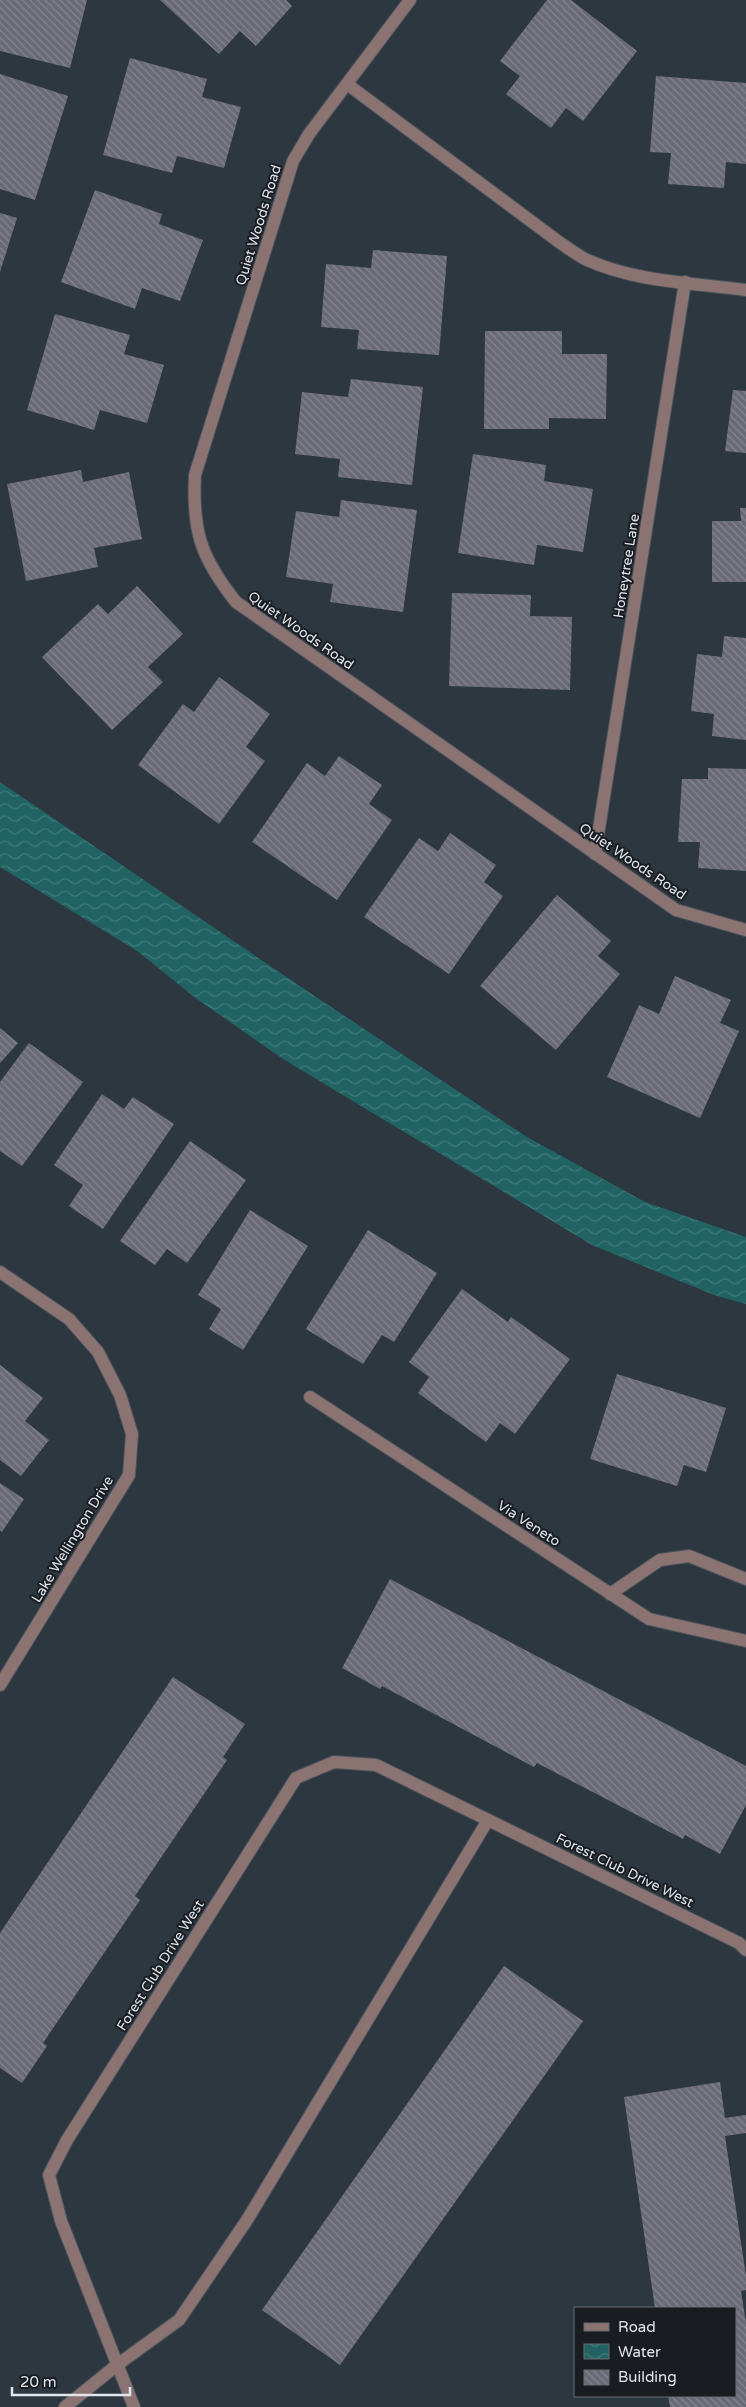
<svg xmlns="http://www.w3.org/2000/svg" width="746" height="2407" viewBox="0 0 746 2407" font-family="'Varela Round',sans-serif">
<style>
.water{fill:url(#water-waves)}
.building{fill:url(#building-back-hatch)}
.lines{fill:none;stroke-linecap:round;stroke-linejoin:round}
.minor-casing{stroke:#4a535c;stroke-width:14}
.minor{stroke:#8a7371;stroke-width:12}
.labels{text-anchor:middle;stroke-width:4;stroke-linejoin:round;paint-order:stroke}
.street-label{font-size:14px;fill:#e0e6ec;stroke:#191d22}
</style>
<defs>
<pattern id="water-waves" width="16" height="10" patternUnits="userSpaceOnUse" patternTransform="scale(1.25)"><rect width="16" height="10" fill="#216363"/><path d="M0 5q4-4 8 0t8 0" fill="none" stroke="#41797a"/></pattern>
<pattern id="building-back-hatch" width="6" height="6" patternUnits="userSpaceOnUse" patternTransform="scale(1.25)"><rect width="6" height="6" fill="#6a6a77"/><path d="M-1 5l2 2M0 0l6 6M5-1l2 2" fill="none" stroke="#868691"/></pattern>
</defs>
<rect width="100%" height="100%" fill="#2d3740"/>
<!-- water -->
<polygon class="water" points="0,782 310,993 527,1137 645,1202 746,1237 746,1304 714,1295 592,1245 283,1059 197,999 137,951 0,867"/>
<!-- building -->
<g class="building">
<polygon points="0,0 87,0 70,68 0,51"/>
<polygon points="160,0 286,0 292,6 256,46 240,31 219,54"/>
<polygon points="547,0 571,0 637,51 583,121 566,108 551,128 506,94 520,76 500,61"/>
<polygon points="130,58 207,79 202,97 241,107 224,168 177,156 172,173 103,155"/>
<polygon points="0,74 68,96 35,200 0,189"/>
<polygon points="656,76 746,83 746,164 726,162 724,188 668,184 671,153 650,152"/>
<polygon points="95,190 162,214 159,224 203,240 180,301 142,288 135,309 61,282"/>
<polygon points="0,213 17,218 0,272"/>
<polygon points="373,250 447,256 439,355 357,349 359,330 321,327 326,264 371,268"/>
<polygon points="55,314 130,335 124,354 164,365 147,423 100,410 94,430 27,410"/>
<polygon points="485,331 562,331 562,354 607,354 606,419 549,418 549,429 484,429"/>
<polygon points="351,379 423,387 412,485 338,477 340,459 295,454 302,392 348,397"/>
<polygon points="733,390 746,391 746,453 725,451"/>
<polygon points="473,454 546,465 544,481 593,489 583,552 537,545 534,565 458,553"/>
<polygon points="81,470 83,482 129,472 142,539 94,548 98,567 26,581 7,484"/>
<polygon points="341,500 417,510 403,612 330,602 333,584 286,577 296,511 339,517"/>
<polygon points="740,508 746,508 746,582 712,582 712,521 741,521"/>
<polygon points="137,586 183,634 148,667 163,682 112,730 42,657 98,604 108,614"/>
<polygon points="452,593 531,595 530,616 572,617 570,690 449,686"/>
<polygon points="724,636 746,638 746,740 712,736 714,714 691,711 697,654 722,657"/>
<polygon points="219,677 270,714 246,747 265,761 219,824 138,765 183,704 194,712"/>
<polygon points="339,756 382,785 369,804 392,820 337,900 252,842 307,763 325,776"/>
<polygon points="708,768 746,769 746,871 698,868 700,842 678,842 682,779 708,779"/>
<polygon points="450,833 496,865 484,882 503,896 449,974 364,917 419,838 438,851"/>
<polygon points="557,895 611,941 598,956 620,974 556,1050 480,986"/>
<polygon points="675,976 731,1000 720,1023 739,1031 700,1118 607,1077 639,1005 659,1014"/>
<polygon points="0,1028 18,1043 0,1063"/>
<polygon points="29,1043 83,1082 22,1166 0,1151 0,1082"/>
<polygon points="102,1094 124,1109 133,1097 174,1124 103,1229 69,1206 83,1185 54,1165"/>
<polygon points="190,1141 246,1180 187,1263 167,1249 155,1265 120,1241"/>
<polygon points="250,1210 308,1246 243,1350 209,1329 221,1309 198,1295"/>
<polygon points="368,1230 437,1273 394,1342 382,1335 363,1364 306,1329"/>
<polygon points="462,1289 508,1322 511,1317 570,1359 515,1434 500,1423 486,1442 418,1393 429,1377 409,1362"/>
<polygon points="0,1365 43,1398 25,1421 49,1440 21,1476 0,1460"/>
<polygon points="617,1374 726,1408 706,1472 684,1465 677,1486 590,1459"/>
<polygon points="0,1483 24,1499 2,1532 0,1530"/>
<polygon points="390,1579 746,1766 746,1805 720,1854 685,1835 683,1839 537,1763 534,1767 382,1686 380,1689 342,1668"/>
<polygon points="173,1677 245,1724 223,1757 227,1760 135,1896 140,1900 43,2043 47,2046 22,2083 0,2068 0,1933"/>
<polygon points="504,1966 583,2021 340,2365 262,2310"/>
<polygon points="720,2082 725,2118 746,2115 746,2133 725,2136 746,2276 746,2290 741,2291 746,2323 746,2407 670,2407 668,2396 735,2396 735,2308 655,2308 624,2097"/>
</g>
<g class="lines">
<!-- minor casing -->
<g class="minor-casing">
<g id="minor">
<path d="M410,0L309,134L293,161L195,475C192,531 201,558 236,602L676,910L746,930"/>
<path d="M347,84L559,242C568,248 576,254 585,259C634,282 693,283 746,290"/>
<polyline points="595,854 685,282"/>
<polyline points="0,1272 69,1319 98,1352 120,1395 132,1434 129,1475 0,1685"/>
<polyline points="310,1397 649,1619 746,1641"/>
<polyline points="610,1594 660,1560 689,1556 746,1579"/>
<polyline points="65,2407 117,2365 179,2320 247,2220 488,1820"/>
<polyline points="134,2407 61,2221 49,2175 67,2140 296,1778 334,1762 376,1765 739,1943 746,1950"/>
</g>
</g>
<!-- minor -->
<use href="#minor" class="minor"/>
</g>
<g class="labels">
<!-- street labels -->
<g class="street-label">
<text transform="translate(258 225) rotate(-73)" y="5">Quiet Woods Road</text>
<text transform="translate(626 566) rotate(-81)" y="5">Honeytree Lane</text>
<text transform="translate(301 630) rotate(35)" y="5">Quiet Woods Road</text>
<text transform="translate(633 861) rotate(34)" y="5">Quiet Woods Road</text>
<text transform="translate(529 1523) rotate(33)" y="5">Via Veneto</text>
<text transform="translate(72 1539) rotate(-59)" y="5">Lake Wellington Drive</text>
<text transform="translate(625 1870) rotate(26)" y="5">Forest Club Drive West</text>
<text transform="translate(160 1965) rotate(-58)" y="5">Forest Club Drive West</text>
</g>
</g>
<!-- legend -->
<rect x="574" y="2307" width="162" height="90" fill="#191d22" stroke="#696d73"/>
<rect x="584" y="2323" width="25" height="8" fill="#8a7371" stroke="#696d73"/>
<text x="618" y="2332" font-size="15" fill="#e0e6ec">Road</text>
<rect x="584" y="2344" width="25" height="15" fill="url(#water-waves)" stroke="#696d73"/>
<text x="618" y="2357" font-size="15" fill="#e0e6ec">Water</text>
<rect x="584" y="2370" width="25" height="15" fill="url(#building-back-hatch)" stroke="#696d73"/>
<text x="618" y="2382" font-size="15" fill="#e0e6ec">Building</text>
<!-- scale -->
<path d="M12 2387v8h118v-8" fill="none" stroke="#e0e6ec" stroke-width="2.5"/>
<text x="20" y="2387" font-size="15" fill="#e0e6ec" stroke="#191d22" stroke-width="4" paint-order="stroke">20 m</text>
</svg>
